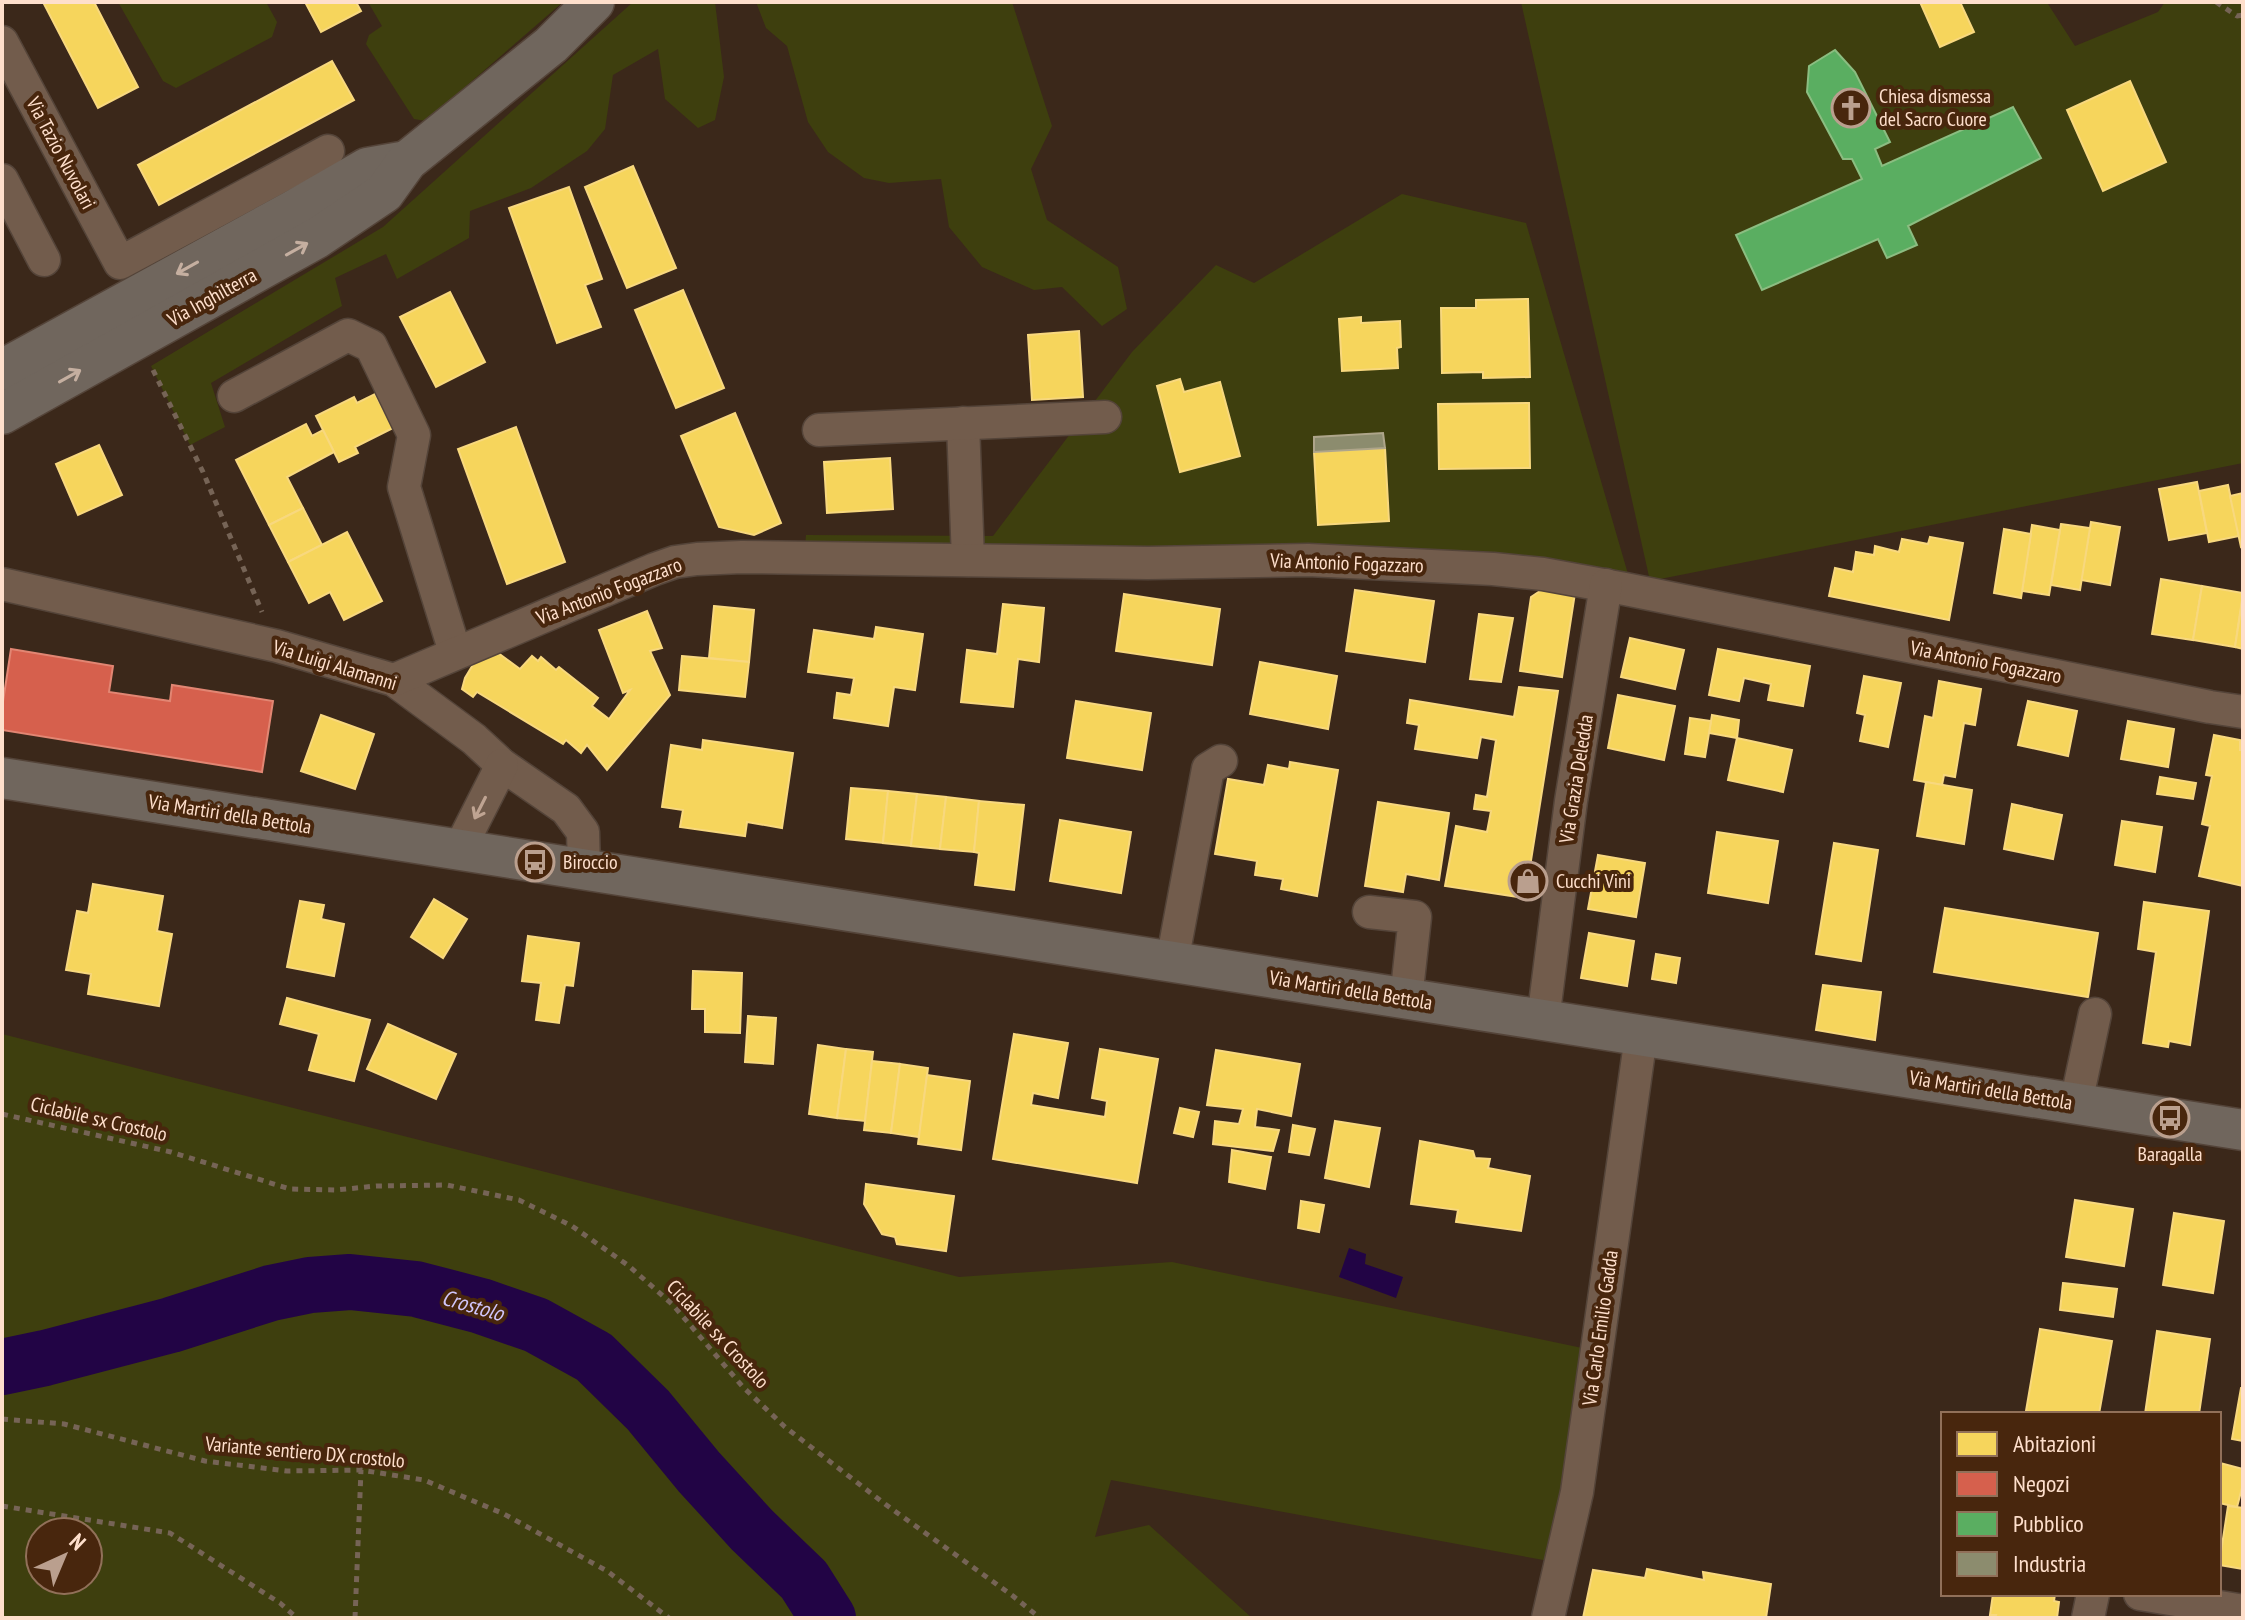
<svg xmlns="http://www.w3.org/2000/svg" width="2245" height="1620" viewBox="0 0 2245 1620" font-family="'PT Sans Narrow',sans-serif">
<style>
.green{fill:#3e3f0e;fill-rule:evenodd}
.water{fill:#220445}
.homes{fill:#f6d55c;stroke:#f8d87e;stroke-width:2}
.shops{fill:#d6604d;stroke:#e28673;stroke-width:2}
.public{fill:#5aae61;stroke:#8bbd81;stroke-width:2}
.industry{fill:#8c8c6e;stroke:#aea58a;stroke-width:2}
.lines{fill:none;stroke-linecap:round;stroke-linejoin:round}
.river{stroke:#220445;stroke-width:56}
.minor-casing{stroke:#544439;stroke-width:35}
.major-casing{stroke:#544439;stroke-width:43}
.path{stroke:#766456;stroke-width:5;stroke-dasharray:6 6;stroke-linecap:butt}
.minor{stroke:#725c4c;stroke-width:32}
.major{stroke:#70665d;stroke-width:40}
.oneway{stroke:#c5afa0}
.oneway2{stroke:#bfa492}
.labels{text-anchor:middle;stroke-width:8;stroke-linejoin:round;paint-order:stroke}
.poi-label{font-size:20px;fill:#fedfcc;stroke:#48260d;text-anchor:start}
.street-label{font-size:20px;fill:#fedfcc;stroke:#48260d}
.water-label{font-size:22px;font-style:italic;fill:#d0c5fa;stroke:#48260d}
</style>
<rect width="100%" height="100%" fill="#3b281a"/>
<!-- green -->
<g class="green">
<polygon points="118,2 266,2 277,22 272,37 176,88 163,81"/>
<polygon points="368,2 563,2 426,121 414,119 366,44 369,35 382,26"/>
<polygon points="633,2 715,2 724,77 715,120 698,128 665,99 658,49 613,75 605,129 587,151 531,188 470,211 469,238 397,279 386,254 335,278 342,306 211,383 225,427 190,445 151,366 383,227"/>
<polygon points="756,2 1012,2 1052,126 1031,169 1047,220 1118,267 1127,309 1102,326 1062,287 1034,290 982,267 949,227 941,179 889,183 864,178 828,152 808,122 787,46 766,28"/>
<polygon points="1521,2 2050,2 2048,4 2075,46 2158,12 2165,2 2243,2 2243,463 1650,581"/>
<polygon points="1402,194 1526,223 1628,574 1544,574 804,558 806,535 993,536 1132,352 1216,265 1254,283"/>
<path d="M2,1034L959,1277L1172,1262L1587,1349L1549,1561L1111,1480L1095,1537L1149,1525L1252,1618H2ZM40,1532H88V1580H40Z"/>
</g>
<!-- water -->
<polygon class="water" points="1349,1248 1366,1254 1365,1264 1403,1277 1396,1298 1339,1277"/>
<!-- homes -->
<g class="homes">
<polygon points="43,2 94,2 138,87 98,108"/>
<polygon points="305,2 356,2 361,11 321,32"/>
<polygon points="1920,2 1960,2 1974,32 1940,47"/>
<polygon points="332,61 354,100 159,205 138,165"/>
<polygon points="2130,81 2166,162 2103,191 2067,110"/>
<polygon points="633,166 676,268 627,288 585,187"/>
<polygon points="569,187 602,279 585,285 601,327 557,343 509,208"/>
<polygon points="683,290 724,388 676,408 635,310"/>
<polygon points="450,292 485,362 436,387 400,317"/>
<polygon points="1528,299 1530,377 1483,378 1483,372 1442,373 1441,308 1476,308 1476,300"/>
<polygon points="1361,317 1361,323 1400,321 1401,347 1397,348 1398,368 1342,371 1339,319"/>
<polygon points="1079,331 1083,397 1032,400 1028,335"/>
<polygon points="1180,379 1184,392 1220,382 1240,456 1180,472 1157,386"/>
<polygon points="375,394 393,428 355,447 358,453 339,462 316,416 354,397 357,403"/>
<polygon points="1529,403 1530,468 1439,469 1438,404"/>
<polygon points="735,413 781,523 754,535 719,527 681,436"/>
<polygon points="306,424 312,436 323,430 334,452 287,477 303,508 269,525 236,460"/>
<polygon points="516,427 565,562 507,584 458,449"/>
<polygon points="99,445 122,495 78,515 56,464"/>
<polygon points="1385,448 1389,521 1318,525 1314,452"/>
<polygon points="890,458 893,509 827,513 824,462"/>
<polygon points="2197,482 2207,533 2169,540 2159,489"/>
<polygon points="2228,485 2239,536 2209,542 2199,491"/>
<polygon points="2243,493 2243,546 2241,547 2230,496"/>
<polygon points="303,508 322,545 288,562 269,525"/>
<polygon points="2091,522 2120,527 2110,585 2081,580"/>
<polygon points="2061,524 2090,528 2080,590 2051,585"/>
<polygon points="2032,525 2060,530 2049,595 2022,591"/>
<polygon points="2004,529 2031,534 2021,598 1994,593"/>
<polygon points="347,532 382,601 344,620 330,592 309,603 288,562"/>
<polygon points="1930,537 1963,543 1949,620 1829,596 1835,568 1853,572 1856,552 1874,555 1875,546 1899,552 1902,539 1928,544"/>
<polygon points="2161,579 2202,586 2193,640 2152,634"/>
<polygon points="2202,586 2243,593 2235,647 2193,640"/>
<polygon points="1546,587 1575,593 1562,677 1520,671 1531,597"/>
<polygon points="1355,590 1434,601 1425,662 1346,651"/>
<polygon points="1124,594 1220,609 1212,665 1116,651"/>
<polygon points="2243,596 2243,649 2235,647"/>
<polygon points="1003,604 1044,608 1039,662 1018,659 1013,707 961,702 967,650 997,654"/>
<polygon points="714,606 754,610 749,662 709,658"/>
<polygon points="647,611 662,648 650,651 670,695 607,770 587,745 581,753 566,740 563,744 477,692 473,697 462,689 465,678 474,663 494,650 520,669 532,656 538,661 541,657 556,670 559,667 598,698 592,706 609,719 630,690 623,693 599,630"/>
<polygon points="1479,614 1513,618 1501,682 1470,679"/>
<polygon points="876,627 923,634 915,690 894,687 888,726 834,718 837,693 851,695 854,678 808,672 814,630 874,639"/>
<polygon points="1630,638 1684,650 1675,689 1621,677"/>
<polygon points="1718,649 1810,666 1803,706 1768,700 1771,684 1744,678 1739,701 1709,695"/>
<polygon points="682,656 749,662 745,697 679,690"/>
<polygon points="1260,662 1337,676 1328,729 1250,714"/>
<polygon points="1864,676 1901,683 1888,747 1860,741 1865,715 1857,713"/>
<polygon points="1939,681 1981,689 1975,725 1964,723 1955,777 1944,775 1942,785 1914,780 1925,716 1933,718"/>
<polygon points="1519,687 1558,691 1525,898 1445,886 1456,826 1487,832 1491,811 1474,809 1476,795 1487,797 1496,740 1481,737 1477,758 1415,749 1419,725 1407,723 1410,700 1514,717"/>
<polygon points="1618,695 1675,706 1664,760 1608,748"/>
<polygon points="1076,701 1151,713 1142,770 1067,758"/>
<polygon points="2028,701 2077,711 2068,756 2018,745"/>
<polygon points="321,715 374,734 355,789 301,771"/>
<polygon points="1712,715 1739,720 1737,738 1709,733"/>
<polygon points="1690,718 1711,721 1705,757 1685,754"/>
<polygon points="2128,721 2174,729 2168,767 2121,759"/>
<polygon points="2214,735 2240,740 2240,750 2243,750 2243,886 2199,876 2210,826 2202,824 2212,776 2206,775"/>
<polygon points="1737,738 1792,750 1783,792 1728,780"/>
<polygon points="703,740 793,753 782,828 747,822 745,836 680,827 683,810 662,807 671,745 702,750"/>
<polygon points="1290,762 1338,770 1317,896 1281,889 1283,879 1255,875 1257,861 1215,854 1228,779 1264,785 1268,765 1289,769"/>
<polygon points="2160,777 2196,783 2193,799 2157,794"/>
<polygon points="1926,782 1972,790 1964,844 1917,836"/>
<polygon points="851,788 888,791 883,843 846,839"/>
<polygon points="888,791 917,794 911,846 883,843"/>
<polygon points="917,794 946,797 940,849 911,846"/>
<polygon points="946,797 979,801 974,852 940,849"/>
<polygon points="979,801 1024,805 1014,890 975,885 979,853 974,852"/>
<polygon points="1378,802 1449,813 1439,880 1406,874 1403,892 1365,886"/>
<polygon points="2012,804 2062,815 2053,859 2004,849"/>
<polygon points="1060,820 1131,832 1121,893 1050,881"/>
<polygon points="2122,821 2162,827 2155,872 2115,865"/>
<polygon points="1717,832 1778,841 1768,903 1708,893"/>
<polygon points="1834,843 1878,850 1861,961 1816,954"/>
<polygon points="1598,855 1645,863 1636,917 1588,909"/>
<polygon points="93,884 163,896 157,931 172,934 159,1006 88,994 91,974 66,970 77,911 88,913"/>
<polygon points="434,899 467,919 443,958 411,937"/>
<polygon points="300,901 324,905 321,919 344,924 334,976 287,967"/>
<polygon points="2144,902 2209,911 2190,1045 2169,1041 2168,1047 2143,1043 2156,952 2138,949"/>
<polygon points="1945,908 2098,933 2088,997 1934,972"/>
<polygon points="1589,933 1634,941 1627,986 1581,978"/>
<polygon points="528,936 579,943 573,986 565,985 559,1023 536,1020 541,983 522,981"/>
<polygon points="1656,954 1680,958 1676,983 1652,979"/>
<polygon points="693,971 742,973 740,1033 705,1032 705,1009 692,1009"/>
<polygon points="1823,985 1881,992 1875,1040 1816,1030"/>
<polygon points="287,998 370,1020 354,1081 309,1070 319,1034 280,1024"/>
<polygon points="748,1016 776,1018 773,1064 745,1062"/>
<polygon points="388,1024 456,1054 436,1099 367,1069"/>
<polygon points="1014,1034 1068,1043 1058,1098 1033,1093 1031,1105 1105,1117 1107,1101 1092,1098 1100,1049 1158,1059 1137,1183 993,1159"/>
<polygon points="818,1045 846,1049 837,1118 809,1114"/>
<polygon points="846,1049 873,1052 865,1121 837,1118"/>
<polygon points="1216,1050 1300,1064 1291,1116 1257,1109 1255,1127 1279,1130 1273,1151 1213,1144 1215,1121 1239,1124 1243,1109 1207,1105"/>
<polygon points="872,1061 900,1064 891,1133 864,1130"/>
<polygon points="900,1064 928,1068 919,1137 891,1133"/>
<polygon points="927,1075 970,1081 961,1150 918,1144"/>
<polygon points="1180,1108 1199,1112 1193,1137 1174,1133"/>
<polygon points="1335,1121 1380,1128 1369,1187 1325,1178"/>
<polygon points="1293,1125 1315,1129 1309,1155 1289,1152"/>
<polygon points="1420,1141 1473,1151 1475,1158 1490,1159 1488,1168 1530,1176 1521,1231 1456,1222 1458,1210 1411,1204"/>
<polygon points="1232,1150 1271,1157 1265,1189 1229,1182"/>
<polygon points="866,1184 954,1196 946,1251 897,1244 895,1237 882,1234 864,1204"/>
<polygon points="2075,1200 2133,1209 2124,1266 2066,1257"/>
<polygon points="1301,1201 1324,1205 1319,1232 1298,1228"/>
<polygon points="2174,1213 2224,1221 2213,1293 2163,1285"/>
<polygon points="2063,1283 2117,1289 2113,1317 2060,1310"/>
<polygon points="2040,1329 2112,1341 2099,1414 2046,1414 2026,1411"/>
<polygon points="2157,1331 2210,1339 2199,1414 2145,1414"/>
<polygon points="2241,1388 2243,1388 2243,1441 2232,1439"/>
<polygon points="2220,1463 2243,1469 2243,1484 2237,1507 2219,1503"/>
<polygon points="2228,1506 2243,1508 2243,1569 2219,1565"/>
<polygon points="1647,1569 1704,1580 1703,1572 1771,1584 1766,1618 1583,1618 1593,1570 1645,1578"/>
<polygon points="1993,1594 2055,1594 2054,1601 2059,1602 2057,1618 1995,1618 1996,1615 1990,1615"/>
</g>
<!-- shops -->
<polygon class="shops" points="11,649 113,666 109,692 170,701 172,685 273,701 262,772 2,730 2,708"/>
<!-- public -->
<polygon class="public" points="1835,50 1855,72 1890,142 1875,149 1882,166 2013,107 2041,158 1908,226 1917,245 1887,258 1878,239 1762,290 1736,235 1862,179 1852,159 1843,159 1807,92 1809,66"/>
<!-- industry -->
<polygon class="industry" points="1383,433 1385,448 1314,452 1314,437"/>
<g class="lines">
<!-- river -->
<polyline class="river" points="2,1367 45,1358 171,1325 271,1293 310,1285 350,1282 416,1289 481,1306 536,1325 594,1357 648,1410 699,1472 752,1530 804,1580 828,1618"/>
<!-- minor casing -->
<g class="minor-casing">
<g id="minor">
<polyline points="2,42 120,263 328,151"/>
<polyline points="2,180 44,260"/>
<polyline points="234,396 348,335 371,346 414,435 404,487 455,652"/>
<polyline points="963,423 968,560"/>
<polyline points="819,430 1105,417"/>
<polyline points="2,584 277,646 394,680 474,739 502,765 566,809 583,832 584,870"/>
<polyline points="394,680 655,569 675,562 697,559 742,557 1148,563 1308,560 1493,569 1543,574 1625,589 2210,707 2243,712"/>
<polyline points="459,850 502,765"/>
<polyline points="1369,912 1415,917 1406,999"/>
<polyline points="1172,962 1208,769 1221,761"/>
<polyline points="1543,1020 1571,801 1606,585"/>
<polyline points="2076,1103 2095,1014"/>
<polyline points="2140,1594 2243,1611"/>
<polyline points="1548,1618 1577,1492 1641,1036"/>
<polyline points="2088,1618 2093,1594"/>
</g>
</g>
<!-- major casing -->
<g class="major-casing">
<g id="major">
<polyline points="2,370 294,210 367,168 407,161"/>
<polyline points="2,414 317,238 384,193 407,161 551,45 594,2"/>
<polyline points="2,778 2243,1130"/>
</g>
</g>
<!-- path -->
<g class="path">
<polyline points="2216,2 2237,16 2243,15"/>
<polyline points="153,370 203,472 262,612"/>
<polyline points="2,1114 171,1152 290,1189 336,1190 376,1186 447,1185 519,1200 572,1226 629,1266 673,1305 743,1387 785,1427 885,1504 1013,1596 1040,1618"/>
<polyline points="2,1419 64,1424 205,1461 287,1471 361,1470 424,1480 504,1514 607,1571 669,1618"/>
<polyline points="2,1506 170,1533 280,1603 297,1618"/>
<polyline points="355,1618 361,1470"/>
</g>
<!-- minor -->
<use href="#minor" class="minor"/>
<!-- major -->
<use href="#major" class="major"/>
</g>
<!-- one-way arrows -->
<defs><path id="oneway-shaft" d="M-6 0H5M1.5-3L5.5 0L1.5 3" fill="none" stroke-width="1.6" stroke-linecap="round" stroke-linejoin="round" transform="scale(2)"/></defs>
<g class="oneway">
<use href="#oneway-shaft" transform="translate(297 249) rotate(-29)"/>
<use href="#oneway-shaft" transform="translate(187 268) rotate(151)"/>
<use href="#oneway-shaft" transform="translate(70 376) rotate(-29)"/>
</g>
<use class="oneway2" href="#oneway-shaft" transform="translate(480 808) rotate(117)"/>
<!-- icons -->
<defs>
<g id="church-ring" transform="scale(2)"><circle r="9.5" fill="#48260d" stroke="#ba9f8e" stroke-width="1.5"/><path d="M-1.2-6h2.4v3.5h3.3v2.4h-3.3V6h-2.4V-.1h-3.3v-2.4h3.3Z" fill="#ba9f8e"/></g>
<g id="bus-ring" transform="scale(2)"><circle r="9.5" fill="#48260d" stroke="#ba9f8e" stroke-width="1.5"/><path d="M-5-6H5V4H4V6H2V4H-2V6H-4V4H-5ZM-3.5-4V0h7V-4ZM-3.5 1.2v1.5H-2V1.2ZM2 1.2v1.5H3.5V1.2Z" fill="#ba9f8e"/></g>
<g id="shop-ring" transform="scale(2)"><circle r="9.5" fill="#48260d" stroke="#ba9f8e" stroke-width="1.5"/><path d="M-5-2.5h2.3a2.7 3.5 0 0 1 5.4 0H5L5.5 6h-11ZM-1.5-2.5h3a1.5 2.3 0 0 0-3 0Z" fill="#ba9f8e"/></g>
</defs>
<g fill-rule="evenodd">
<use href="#church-ring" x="1851" y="108"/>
<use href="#bus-ring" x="535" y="862"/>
<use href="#shop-ring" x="1528" y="881"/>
<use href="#bus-ring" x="2170" y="1118"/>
</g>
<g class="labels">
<!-- poi labels -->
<g class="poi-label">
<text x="1879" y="103">Chiesa dismessa<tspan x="1879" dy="23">del Sacro Cuore</tspan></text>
<text x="563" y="869">Biroccio</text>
<text x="1556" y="888">Cucchi Vini</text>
<text x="2170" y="1161" text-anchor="middle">Baragalla</text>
</g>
<!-- street labels -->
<g class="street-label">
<text transform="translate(61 153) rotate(62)" y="7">Via Tazio Nuvolari</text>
<text transform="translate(212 297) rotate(-29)" y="7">Via Inghilterra</text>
<text transform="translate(1347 563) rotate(2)" y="7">Via Antonio Fogazzaro</text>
<text transform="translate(609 591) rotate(-21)" y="7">Via Antonio Fogazzaro</text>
<text transform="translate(1986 662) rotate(11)" y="7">Via Antonio Fogazzaro</text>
<text transform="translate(335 665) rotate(17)" y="7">Via Luigi Alamanni</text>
<text transform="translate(1576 779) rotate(-81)" y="7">Via Grazia Deledda</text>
<text transform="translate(230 814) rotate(9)" y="7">Via Martiri della Bettola</text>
<text transform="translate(1351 990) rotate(9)" y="7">Via Martiri della Bettola</text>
<text transform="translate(1991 1090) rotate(9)" y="7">Via Martiri della Bettola</text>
<text transform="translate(99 1119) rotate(13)" y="7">Ciclabile sx Crostolo</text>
<text transform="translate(1600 1328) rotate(-82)" y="7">Via Carlo Emilio Gadda</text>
<text transform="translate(718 1334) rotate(47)" y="7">Ciclabile sx Crostolo</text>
<text transform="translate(305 1452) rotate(5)" y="7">Variante sentiero DX crostolo</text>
</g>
<!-- water labels -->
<g class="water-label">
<text transform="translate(473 1305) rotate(16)" y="8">Crostolo</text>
</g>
</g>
<!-- border -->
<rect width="2245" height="1620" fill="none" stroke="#fedfcc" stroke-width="8"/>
<!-- legend -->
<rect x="1941" y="1412" width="280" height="184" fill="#48260d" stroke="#917059" stroke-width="2"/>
<rect x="1957" y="1432" width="40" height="24" fill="#f6d55c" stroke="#917059" stroke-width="2"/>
<text x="2013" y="1452" font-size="24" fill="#fedfcc">Abitazioni</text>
<rect x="1957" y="1472" width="40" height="24" fill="#d6604d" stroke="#917059" stroke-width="2"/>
<text x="2013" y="1492" font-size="24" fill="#fedfcc">Negozi</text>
<rect x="1957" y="1512" width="40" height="24" fill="#5aae61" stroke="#917059" stroke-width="2"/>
<text x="2013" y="1532" font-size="24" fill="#fedfcc">Pubblico</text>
<rect x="1957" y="1552" width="40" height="24" fill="#8c8c6e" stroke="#917059" stroke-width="2"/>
<text x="2013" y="1572" font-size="24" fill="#fedfcc">Industria</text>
<!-- north arrow -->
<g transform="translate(64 1556) rotate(44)"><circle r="38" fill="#48260d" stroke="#917059" stroke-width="2"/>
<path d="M0-6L14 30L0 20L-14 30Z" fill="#ba9f8e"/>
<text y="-12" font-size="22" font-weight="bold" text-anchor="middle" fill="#fedfcc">N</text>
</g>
</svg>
